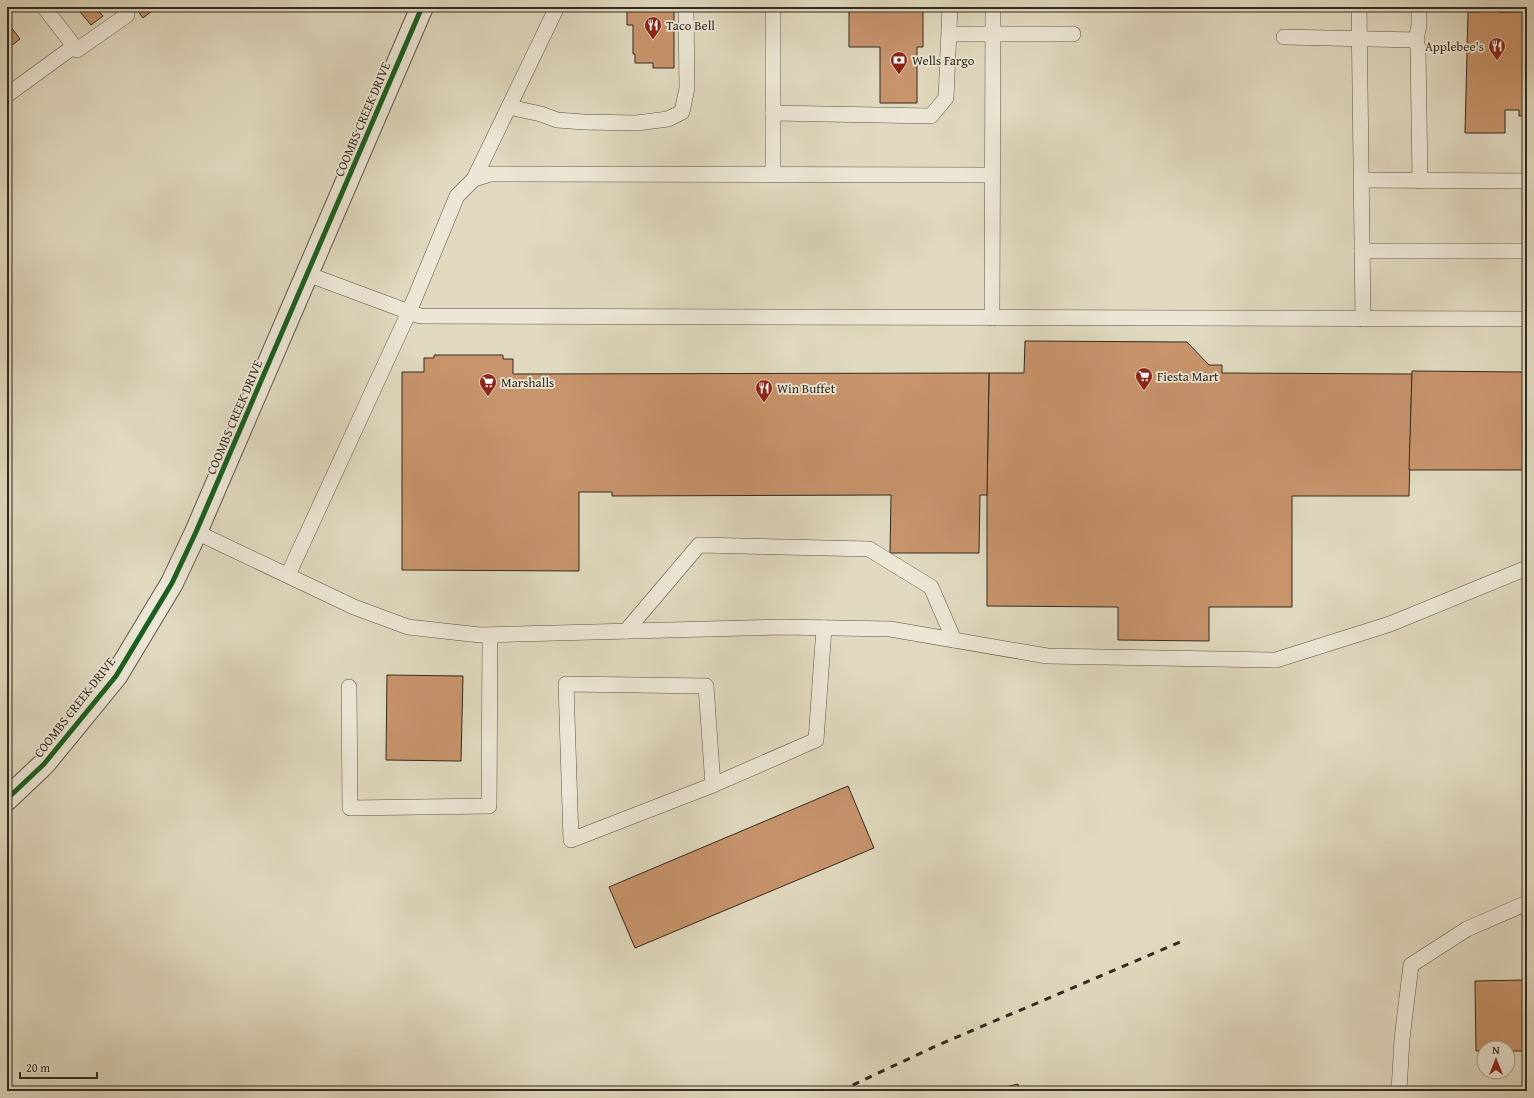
<svg xmlns="http://www.w3.org/2000/svg" width="1534" height="1098" viewBox="0 0 1534 1098" font-family="'Gentium Book Plus',serif">
<style>
.building{fill:#c7946c;stroke:#322a1f}
.lines{fill:none;stroke-linecap:round;stroke-linejoin:round}
.lane-casing{stroke:#5e5647;stroke-width:16}
.street-casing{stroke:#5e5647;stroke-width:24}
.lane{stroke:#ebe6d5;stroke-width:15}
.street{stroke:#ebe6d5;stroke-width:22}
.rail{stroke:#322a1f;stroke-width:3;stroke-dasharray:7 7;stroke-linecap:butt}
.cycleway-casing{stroke:#ebe6d5;stroke-width:8}
.cycleway{stroke:#1b5e20;stroke-width:5}
.labels{text-anchor:middle;stroke-width:3.5;stroke-linejoin:round;paint-order:stroke}
.poi-label{font-size:13px;fill:#322a1f;stroke:#ebe6d5;text-anchor:start}
.street-label{font-size:13px;fill:#322a1f;stroke:#ebe6d5}
</style>
<rect width="100%" height="100%" fill="#e0d9bf"/>
<filter id="stains"><feTurbulence type="fractalNoise" baseFrequency=".005" numOctaves="4"/><feColorMatrix values="0 0 0 0 .2 0 0 0 0 .09 0 0 0 0 .02 0 0 0 .5 -.17"/></filter>
<radialGradient id="worn" r=".72"><stop offset=".6" stop-color="#630" stop-opacity="0"/><stop offset="1" stop-color="#630" stop-opacity=".3"/></radialGradient>
<!-- building -->
<g class="building">
<polygon points="76,7 95,7 103,16 91,25"/>
<polygon points="135,7 157,7 143,18"/>
<polygon points="627,7 674,7 674,68 653,68 653,63 635,63 635,54 633,54 633,25 627,25"/>
<polygon points="849,7 923,7 923,47 917,47 917,103 880,103 880,47 849,47"/>
<polygon points="1481,7 1499,7 1499,12 1527,12 1527,116 1519,116 1519,110 1505,110 1505,133 1465,133 1468,12 1480,12"/>
<polygon points="7,22 20,39 7,49"/>
<polygon points="1025,341 1187,342 1209,365 1222,365 1222,373 1412,374 1409,496 1292,496 1292,607 1209,607 1209,641 1118,640 1118,607 987,606 987,495 989,373 1024,373"/>
<polygon points="434,355 503,355 503,359 513,359 513,374 989,373 987,495 980,495 979,553 890,553 891,495 612,496 612,492 579,492 579,571 402,570 402,372 424,372 424,358 434,358"/>
<polygon points="1412,371 1527,372 1527,470 1409,470"/>
<polygon points="387,675 463,676 461,761 386,760"/>
<polygon points="848,786 874,848 635,948 609,887"/>
<polygon points="1527,980 1527,1051 1508,1051 1508,1048 1484,1048 1484,1051 1476,1051 1475,981"/>
<polygon points="1018,1084 1020,1091 989,1091"/>
</g>
<g class="lines">
<!-- lane casing -->
<g class="lane-casing">
<g id="lane">
<polyline points="44,7 77,50 127,15 121,7"/>
<polyline points="773,7 773,174"/>
<polyline points="1359,7 1363,319"/>
<polyline points="950,34 1073,34"/>
<polyline points="1284,37 1416,40 1419,25 1419,7"/>
<polyline points="1416,40 1418,48 1420,181"/>
<polyline points="7,95 73,47"/>
<polyline points="509,107 541,114 557,120 584,122 637,123 668,119 682,112 687,88 686,7"/>
<polyline points="773,113 931,116 946,98 950,7"/>
<polyline points="474,179 557,7"/>
<polyline points="1361,180 1527,181"/>
<polyline points="1362,251 1527,251"/>
<polyline points="307,274 420,316 1527,319"/>
<polyline points="992,318 993,7"/>
<polyline points="196,532 354,607 408,627 480,635 782,627 890,629 1047,656 1276,660 1390,624 1527,568"/>
<polyline points="288,575 409,312 457,196 474,179 490,174 992,175"/>
<polyline points="626,631 699,545 869,549 931,587 954,640"/>
<polyline points="349,687 350,808 489,806 490,635"/>
<polyline points="713,785 706,686 566,684 571,840 713,785 816,740 824,628"/>
<polyline points="1399,1091 1402,1039 1411,965 1467,929 1527,903"/>
</g>
</g>
<!-- street casing -->
<g class="street-casing">
<polyline id="street" points="7,799 44,764 116,676 172,583 196,532 422,7"/>
</g>
<!-- lane -->
<use href="#lane" class="lane"/>
<!-- street -->
<use href="#street" class="street"/>
<!-- rail -->
<polyline class="rail" points="840,1091 936,1046 1185,940"/>
<!-- cycleway casing -->
<g class="cycleway-casing">
<polyline id="cycleway" points="7,799 44,764 116,676 172,583 196,532 422,7"/>
</g>
<!-- cycleway -->
<use href="#cycleway" class="cycleway"/>
</g>
<!-- icons -->
<defs>
<g id="restaurant-pin" transform="scale(0.9)"><path d="M0 17L-7.5 6A9.5 9.5 0 1 1 7.5 6Z" fill="#8f2418" stroke="#ebe6d5"/><path d="M-5-6h1v4h1v-4h1v4h1v-4h1v5L-1.5 .5V6h-2V.5L-5-1ZM5-6V6H3V1.5H1.5Q1.5-4 5-6Z" fill="#fff"/></g>
<g id="bank-pin" transform="scale(0.9)"><path d="M0 17L-7.5 6A9.5 9.5 0 1 1 7.5 6Z" fill="#8f2418" stroke="#ebe6d5"/><path d="M-6-4H6V4H-6ZM0-2.3a2.3 2.3 0 1 0 0 4.6a2.3 2.3 0 1 0 0-4.6Z" fill="#fff"/></g>
<g id="supermarket-pin" transform="scale(0.9)"><path d="M0 17L-7.5 6A9.5 9.5 0 1 1 7.5 6Z" fill="#8f2418" stroke="#ebe6d5"/><path d="M-6-5.5h2.5l.6 2H6L4.5 2H-2.5L-4.4-4H-6ZM-1.5 3.2a1.3 1.3 0 1 0 .1 0ZM3 3.2a1.3 1.3 0 1 0 .1 0Z" fill="#fff"/></g>
</defs>
<g fill-rule="evenodd">
<use href="#restaurant-pin" x="653" y="25"/>
<use href="#restaurant-pin" x="1497" y="46"/>
<use href="#bank-pin" x="899" y="60"/>
<use href="#supermarket-pin" x="1144" y="376"/>
<use href="#supermarket-pin" x="488" y="382"/>
<use href="#restaurant-pin" x="764" y="388"/>
</g>
<g class="labels">
<!-- poi labels -->
<g class="poi-label">
<text x="666" y="30">Taco Bell</text>
<text x="1484" y="51" text-anchor="end">Applebee's</text>
<text x="912" y="65">Wells Fargo</text>
<text x="1157" y="381">Fiesta Mart</text>
<text x="501" y="387">Marshalls</text>
<text x="777" y="393">Win Buffet</text>
</g>
<!-- street labels -->
<g class="street-label">
<text transform="translate(362 119) rotate(-67)" y="5">COOMBS CREEK DRIVE</text>
<text transform="translate(234 417) rotate(-67)" y="5">COOMBS CREEK DRIVE</text>
<text transform="translate(74 707) rotate(-52)" y="5">COOMBS CREEK DRIVE</text>
</g>
</g>
<!-- margin -->
<rect width="1534" height="1098" fill="none" stroke="#e0d9bf" stroke-width="24"/>
<rect x="8" y="8" width="1518" height="1082" fill="none" stroke="#322a1f" stroke-width="2"/>
<rect x="12" y="12" width="1510" height="1074" fill="none" stroke="#322a1f"/>
<!-- north arrow -->
<g transform="translate(1496 1060)"><circle r="19" fill="#ebe6d5" stroke="#a19b8c"/>
<path d="M0-3L7 15L0 10L-7 15Z" fill="#8f2418"/>
<text y="-6" font-size="11" font-weight="bold" text-anchor="middle" fill="#322a1f">N</text>
</g>
<!-- scale -->
<path d="M20 1072v6h77v-6" fill="none" stroke="#322a1f" stroke-width="2"/>
<text x="26" y="1072" font-size="12" fill="#322a1f" stroke="#ebe6d5" stroke-width="3" paint-order="stroke">20 m</text>
<rect width="100%" height="100%" filter="url(#stains)"/>
<rect width="100%" height="100%" fill="url(#worn)"/>
</svg>
